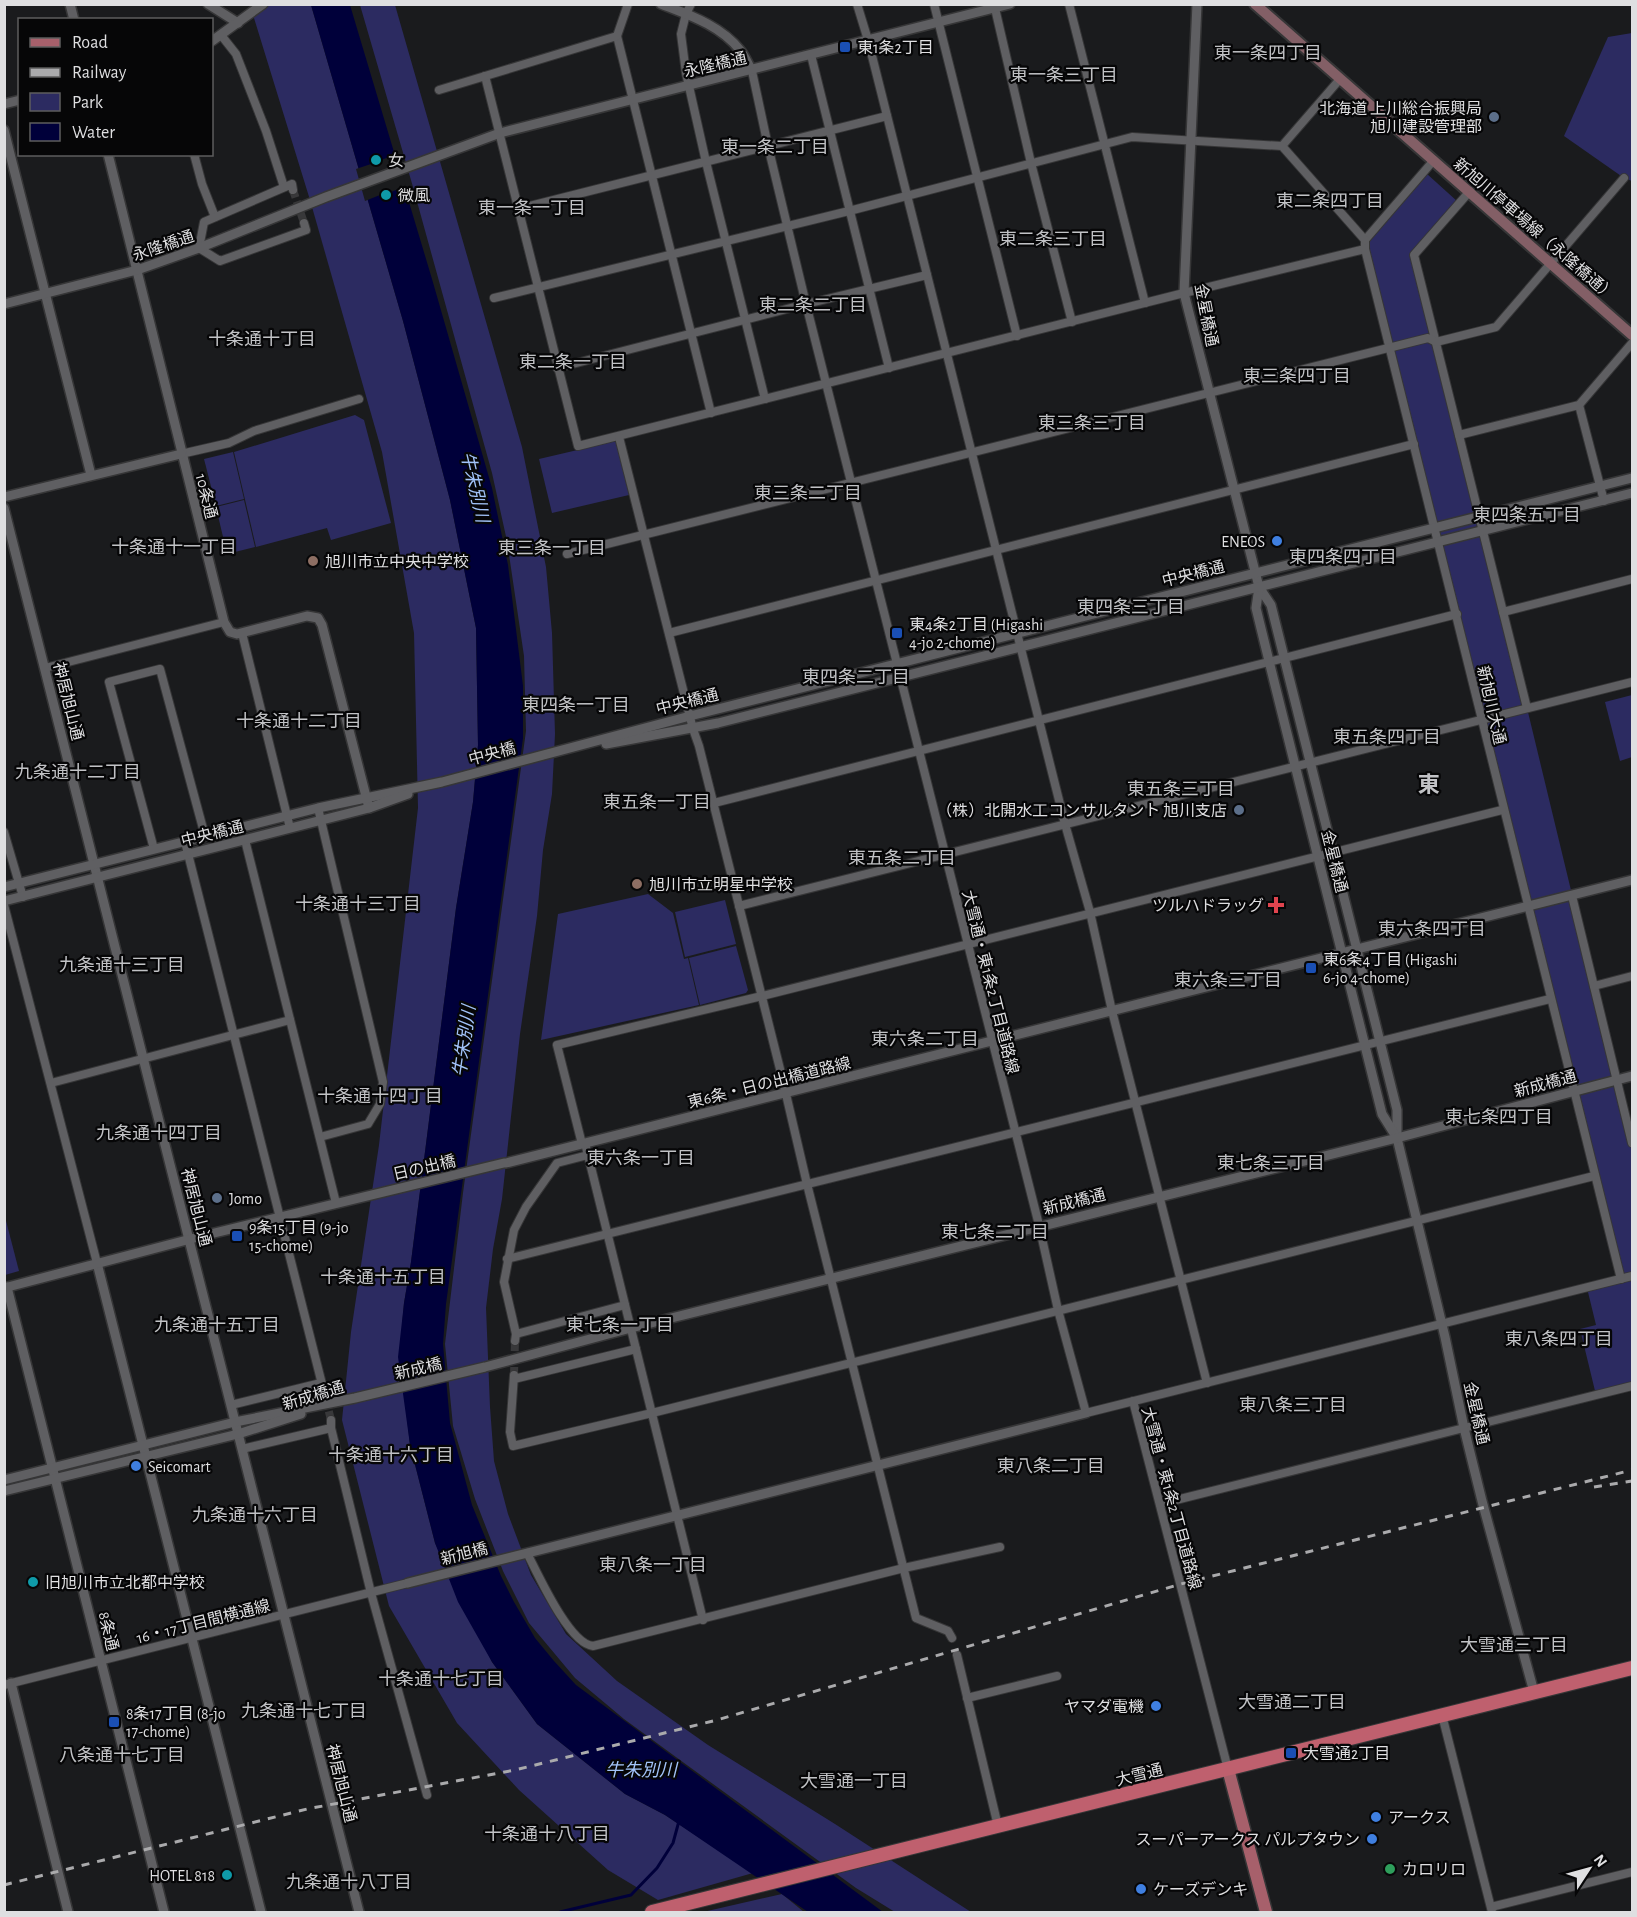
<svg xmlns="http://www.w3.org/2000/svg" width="1637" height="1917" viewBox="0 0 1637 1917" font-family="'Alegreya Sans','Noto Sans JP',sans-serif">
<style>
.green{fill:#2c2b61}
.water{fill:#00003a}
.pier{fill:#1a1b1d}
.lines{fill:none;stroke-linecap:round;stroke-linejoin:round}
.stream{stroke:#00003a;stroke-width:3}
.minor-tunnel{stroke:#38383a;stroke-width:8;stroke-dasharray:8 4;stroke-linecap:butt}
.minor-casing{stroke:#363637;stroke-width:10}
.tertiary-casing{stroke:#363637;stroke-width:12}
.secondary-casing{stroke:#363637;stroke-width:14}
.primary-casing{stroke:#363637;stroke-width:15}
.trunk-casing{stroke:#363637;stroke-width:16}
.minor{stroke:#5f5f62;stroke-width:8}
.tertiary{stroke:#5f5f62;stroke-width:9}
.secondary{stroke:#835f66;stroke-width:10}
.primary{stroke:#a7606b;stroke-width:12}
.trunk{stroke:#bf606e;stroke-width:14}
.rail{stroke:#aaaaac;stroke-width:3;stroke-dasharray:8 8;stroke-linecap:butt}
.transit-dot{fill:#1a4fb4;stroke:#060607;stroke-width:2}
.service-dot{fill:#5c6f8a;stroke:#060607;stroke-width:2}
.culture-dot{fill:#0f9aa8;stroke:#060607;stroke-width:2}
.shop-dot{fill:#3f7fe0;stroke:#060607;stroke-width:2}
.education-dot{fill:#8d6e63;stroke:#060607;stroke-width:2}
.health-dot{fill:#e0444e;stroke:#060607;stroke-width:2}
.leisure-dot{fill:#2e9e5b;stroke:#060607;stroke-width:2}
.labels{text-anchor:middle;stroke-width:4.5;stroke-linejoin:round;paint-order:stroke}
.poi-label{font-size:16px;fill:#dfdfe1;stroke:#060607;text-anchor:start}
.street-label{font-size:16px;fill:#dfdfe1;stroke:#060607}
.neighbourhood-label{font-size:18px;fill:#c1c2c5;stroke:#060607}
.water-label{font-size:18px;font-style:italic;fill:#a2c3f9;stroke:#060607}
.district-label{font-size:22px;font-weight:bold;fill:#c1c2c5;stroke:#060607}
</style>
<rect width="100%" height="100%" fill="#1a1b1d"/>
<!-- green -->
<g class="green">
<polygon points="250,5 311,5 403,321 450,500 476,628 478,745 473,802 456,908 411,1262 404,1303 402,1326 406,1409 410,1445 435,1543 492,1662 537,1724 625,1794 665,1815 753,1873 658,1900 608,1870 519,1790 457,1723 389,1606 342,1420 351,1332 379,1145 418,808 414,633 382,452 310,200"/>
<polygon points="360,5 395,5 522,447 546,567 552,633 555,734 552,794 543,850 537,916 520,1034 502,1199 493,1249 486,1308 490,1407 494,1461 508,1514 531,1575 566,1634 617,1681 708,1745 835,1824 971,1912 895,1912 856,1888 680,1760 624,1719 575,1678 529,1623 503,1571 475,1499 453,1426 445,1344 463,1193 526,731 524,656 507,541 492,473 413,187"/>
<polygon points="1632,33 1632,181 1624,178 1564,136 1608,37"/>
<polygon points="1426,173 1458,202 1414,255 1527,708 1632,1143 1632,1386 1596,1395 1580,1329 1596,1325 1587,1288 1620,1279 1365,240"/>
<polygon points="355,415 364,420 391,523 331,540 327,528 256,547 234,452"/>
<polygon points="616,441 629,495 552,513 539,459"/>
<polygon points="233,452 244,499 216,506 204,459"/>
<polygon points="244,500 255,547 227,554 216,507"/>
<polygon points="1632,695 1632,757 1620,761 1605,702"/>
<polygon points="648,894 673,913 684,959 688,958 699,1005 541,1040 558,914"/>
<polygon points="725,900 736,944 685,957 675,912"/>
<polygon points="736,946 748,990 746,993 700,1005 689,958"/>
<polygon points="4,1213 19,1271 5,1275 4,1275"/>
<polygon points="782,1894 804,1912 703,1912"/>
</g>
<!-- water -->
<polygon class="water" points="311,5 350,5 432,279 492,488 508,565 523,686 523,738 446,1304 443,1344 450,1423 472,1505 501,1576 514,1602 535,1638 554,1661 576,1685 883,1912 808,1912 665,1815 625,1794 537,1724 492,1662 458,1602 435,1543 410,1445 398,1357 404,1303 411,1262 456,908 473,802 478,745 476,628 450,500 403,321"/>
<!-- pier -->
<polygon class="pier" points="397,154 406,186 391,192 387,199 380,195 365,201 356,169 371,164 372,159 374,157 381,160"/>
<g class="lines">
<!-- stream -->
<polyline class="stream" points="560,1912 631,1895 657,1868 673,1843 679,1821"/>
<!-- minor-tunnel -->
<g class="minor-tunnel">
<polyline points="293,190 304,223"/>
<polyline points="514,1375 515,1341"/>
<polyline points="323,1388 331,1420"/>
</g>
<!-- minor casing -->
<g class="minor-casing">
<g id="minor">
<polyline points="691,4 686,14 681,34 686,73 706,162 765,399"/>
<polyline points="857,4 868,40 1065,824 1090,912 1112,1011 1207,1383"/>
<polyline points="934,4 1017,336"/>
<polyline points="994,4 1031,163 1072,322"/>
<polyline points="1069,4 1145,303"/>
<polyline points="221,35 236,54 266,131 284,187"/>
<polyline points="617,36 711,413"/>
<polyline points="811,55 889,368"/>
<polyline points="752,71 768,146 806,304 1039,1225 1058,1310 1086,1413 1632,1276"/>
<polyline points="485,76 578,446 1184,293 1365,249"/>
<polyline points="439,90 617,36 628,4"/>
<polyline points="1282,146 1340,79"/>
<polyline points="194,154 202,184 215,217"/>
<path d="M1434,160L1365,240V249C1451,593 1534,937 1621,1279"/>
<polyline points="293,190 292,184 204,222 199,248 220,261 306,230 304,223"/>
<polyline points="1470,191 1414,255 1527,708"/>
<polyline points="518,209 887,116"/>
<polyline points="494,298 849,211 1132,137 1282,146 1365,240"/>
<polyline points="557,368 806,304 927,275"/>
<polyline points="1579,405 1604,501"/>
<polyline points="1459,435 1579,405 1632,343"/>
<polyline points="619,437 693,729 699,746 782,1077 807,1184 916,1618 948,1631 952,1638"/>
<polyline points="181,454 229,443 254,431 359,399"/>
<polyline points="567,554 1428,338 1436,342 1496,327 1624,178"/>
<polyline points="1503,612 1632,579"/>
<polyline points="242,633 290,828"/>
<polyline points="669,633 1414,444"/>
<polyline points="45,668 224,622"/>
<polyline points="714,803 1457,614"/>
<polyline points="318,808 383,1082 380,1104 368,1124 320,1137"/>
<polyline points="4,832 23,897"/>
<polyline points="245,840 336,1203"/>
<polyline points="185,842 323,1388"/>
<polyline points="154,849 109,682 160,669 205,836"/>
<polyline points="1572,896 1632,1143"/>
<polyline points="4,905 97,1263"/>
<polyline points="739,906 1632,682"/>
<polyline points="1594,986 1632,976"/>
<polyline points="51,1083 290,1020"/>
<polyline points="585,1143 703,1620"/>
<polyline points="582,1144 557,1045 762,996 1502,810"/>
<polyline points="507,1259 1550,999"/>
<polyline points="516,1334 625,1305"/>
<polyline points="515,1341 516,1334 504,1282 514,1230 526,1207 557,1163 588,1155"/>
<polyline points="514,1375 510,1432 513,1446 652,1413 1594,1176"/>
<polyline points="514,1379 636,1349"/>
<polyline points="1133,1401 1228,1769"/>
<polyline points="231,1405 321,1383"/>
<polyline points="331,1420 331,1428 371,1593 427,1795"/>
<polyline points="242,1449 331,1428"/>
<polyline points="1160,1504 1632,1386"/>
<path d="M527,1553C538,1574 569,1644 593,1646L904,1568L1000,1547"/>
<polyline points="957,1655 998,1826"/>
<polyline points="4,1685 408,1583"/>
<polyline points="967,1698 1057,1676"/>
<polyline points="1442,1715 1492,1912"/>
<polyline points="1491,1907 1632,1872"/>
</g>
</g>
<!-- tertiary casing -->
<g class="tertiary-casing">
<g id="tertiary">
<polyline points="70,4 74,20"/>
<polyline points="208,4 238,23"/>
<path d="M661,4C689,15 720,25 740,50C745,56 748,64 752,71"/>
<polyline points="1197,4 1184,293 1259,587 1271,605 1397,1110 1397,1138 1445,1337 1464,1428 1482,1501 1534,1692"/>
<polyline points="212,41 263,4"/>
<polyline points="4,104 20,100"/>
<polyline points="4,130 91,475"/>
<polyline points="108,154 224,622 230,632 237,634 307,616 318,618 322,625 369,808"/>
<polyline points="4,304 137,270 199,248 326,197 500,133 1010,4"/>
<polyline points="4,497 181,454"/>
<polyline points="4,508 359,1912"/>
<polyline points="1259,587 1256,608 1269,661 1382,1114 1397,1138"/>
<polyline points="606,744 718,723 1632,493"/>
<polyline points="4,887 318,808 442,782 690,716 1632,478"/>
<polyline points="4,901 369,808 408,794"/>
<polyline points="506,1163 1632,880"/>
<polyline points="97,1263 261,1912"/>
<polyline points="7,1287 164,1912"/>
<polyline points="4,1288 202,1236 504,1163"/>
<polyline points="4,1480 235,1422 355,1398 485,1367 631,1328 1397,1138 1632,1076"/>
<polyline points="4,1491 238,1434 301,1414"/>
<polyline points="408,1583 1086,1413"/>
<polyline points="11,1683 68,1912"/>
</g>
</g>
<!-- secondary casing -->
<g class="secondary-casing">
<polyline id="secondary" points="1255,4 1632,335"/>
</g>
<!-- primary casing -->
<g class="primary-casing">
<polyline id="primary" points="1228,1769 1266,1912"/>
</g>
<!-- trunk casing -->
<g class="trunk-casing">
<polyline id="trunk" points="652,1912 1632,1668"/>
</g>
<!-- minor -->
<use href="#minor" class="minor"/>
<!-- tertiary -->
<use href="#tertiary" class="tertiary"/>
<!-- secondary -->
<use href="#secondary" class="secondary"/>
<!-- primary -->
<use href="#primary" class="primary"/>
<!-- trunk -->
<use href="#trunk" class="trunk"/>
<!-- rail -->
<g class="rail">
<polyline points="1594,1487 1632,1481"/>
<polyline points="4,1885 307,1809 515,1770 717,1720 1181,1584 1632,1470"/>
</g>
</g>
<!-- markers -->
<g class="transit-dot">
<rect x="839" y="41" width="12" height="12" rx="3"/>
<rect x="891" y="627" width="12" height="12" rx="3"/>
<rect x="1305" y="962" width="12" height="12" rx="3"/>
<rect x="231" y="1230" width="12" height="12" rx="3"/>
<rect x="108" y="1716" width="12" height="12" rx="3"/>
<rect x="1285" y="1747" width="12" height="12" rx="3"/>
</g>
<g class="service-dot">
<circle cx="1494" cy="117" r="6"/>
<circle cx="1239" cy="810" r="6"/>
<circle cx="217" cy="1198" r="6"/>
</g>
<g class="culture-dot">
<circle cx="376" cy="160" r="6"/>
<circle cx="386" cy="195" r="6"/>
<circle cx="33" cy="1582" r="6"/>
<circle cx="227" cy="1875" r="6"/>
</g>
<g class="shop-dot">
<circle cx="1277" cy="541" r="6"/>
<circle cx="136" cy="1466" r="6"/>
<circle cx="1156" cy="1706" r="6"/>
<circle cx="1376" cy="1817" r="6"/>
<circle cx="1372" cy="1839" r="6"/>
<circle cx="1141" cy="1889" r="6"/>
</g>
<g class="education-dot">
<circle cx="313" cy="561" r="6"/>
<circle cx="637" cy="884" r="6"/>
</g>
<path class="health-dot" d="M1273 896h6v6h6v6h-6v6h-6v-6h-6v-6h6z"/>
<circle class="leisure-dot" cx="1390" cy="1869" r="6"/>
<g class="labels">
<!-- poi labels -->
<g class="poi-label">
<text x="857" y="53">東1条2丁目</text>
<text x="1482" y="114" text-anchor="end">北海道 上川総合振興局<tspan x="1482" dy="18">旭川建設管理部</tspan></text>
<text x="388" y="166">女</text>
<text x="398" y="201">微風</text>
<text x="1265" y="547" text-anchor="end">ENEOS</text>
<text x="325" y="567">旭川市立中央中学校</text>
<text x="909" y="630">東4条2丁目 (Higashi<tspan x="909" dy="18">4-jo 2-chome)</tspan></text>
<text x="1227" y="816" text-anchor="end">（株）北開水工コンサルタント 旭川支店</text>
<text x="649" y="890">旭川市立明星中学校</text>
<text x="1264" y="911" text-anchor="end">ツルハドラッグ</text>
<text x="1323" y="965">東6条4丁目 (Higashi<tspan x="1323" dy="18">6-jo 4-chome)</tspan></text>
<text x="229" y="1204">Jomo</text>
<text x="249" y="1233">9条15丁目 (9-jo<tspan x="249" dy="18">15-chome)</tspan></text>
<text x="148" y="1472">Seicomart</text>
<text x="45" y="1588">旧旭川市立北都中学校</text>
<text x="1144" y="1712" text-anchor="end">ヤマダ電機</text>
<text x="126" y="1719">8条17丁目 (8-jo<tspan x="126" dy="18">17-chome)</tspan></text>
<text x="1303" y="1759">大雪通2丁目</text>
<text x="1388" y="1823">アークス</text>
<text x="1360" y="1845" text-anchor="end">スーパーアークス パルプタウン</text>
<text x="1402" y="1875">カロリロ</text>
<text x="215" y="1881" text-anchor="end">HOTEL 818</text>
<text x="1153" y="1895">ケーズデンキ</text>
</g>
<!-- street labels -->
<g class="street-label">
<text transform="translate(715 64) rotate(-13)" y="6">永隆橋通</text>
<text transform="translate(1535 229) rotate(41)" y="6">新旭川停車場線（永隆橋通）</text>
<text transform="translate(163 245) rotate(-19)" y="6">永隆橋通</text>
<text transform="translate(1207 315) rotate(79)" y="6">金星橋通</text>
<text transform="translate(207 496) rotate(76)" y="6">10条通</text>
<text transform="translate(1193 573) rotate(-14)" y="6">中央橋通</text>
<text transform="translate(69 701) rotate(76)" y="6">神居旭山通</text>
<text transform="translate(687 701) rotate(-14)" y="6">中央橋通</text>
<text transform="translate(1492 705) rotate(77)" y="6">新旭川大通</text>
<text transform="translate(492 753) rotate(-15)" y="6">中央橋</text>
<text transform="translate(212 833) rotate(-14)" y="6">中央橋通</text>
<text transform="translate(1335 861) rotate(76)" y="6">金星橋通</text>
<text transform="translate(991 982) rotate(76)" y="6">大雪通・東1条2丁目道路線</text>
<text transform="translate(769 1082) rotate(-14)" y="6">東6条・日の出橋道路線</text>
<text transform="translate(1545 1083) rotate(-15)" y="6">新成橋通</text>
<text transform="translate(424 1167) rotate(-13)" y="6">日の出橋</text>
<text transform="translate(1074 1201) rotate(-14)" y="6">新成橋通</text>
<text transform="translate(197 1207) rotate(76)" y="6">神居旭山通</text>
<text transform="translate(418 1368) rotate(-13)" y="6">新成橋</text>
<text transform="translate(313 1395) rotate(-17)" y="6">新成橋通</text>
<text transform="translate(1477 1413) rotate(77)" y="6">金星橋通</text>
<text transform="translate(1172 1498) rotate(75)" y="6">大雪通・東1条2丁目道路線</text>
<text transform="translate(464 1553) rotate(-14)" y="6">新旭橋</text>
<text transform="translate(203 1621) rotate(-14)" y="6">16・17丁目間横通線</text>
<text transform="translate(109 1631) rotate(76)" y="6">8条通</text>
<text transform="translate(1139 1774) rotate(-14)" y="6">大雪通</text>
<text transform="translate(342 1783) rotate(76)" y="6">神居旭山通</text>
</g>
<!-- neighbourhood labels -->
<g class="neighbourhood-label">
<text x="1268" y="59">東一条四丁目</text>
<text x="1064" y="81">東一条三丁目</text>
<text x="775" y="153">東一条二丁目</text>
<text x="1330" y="207">東二条四丁目</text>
<text x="532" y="214">東一条一丁目</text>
<text x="1053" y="245">東二条三丁目</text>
<text x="813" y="311">東二条二丁目</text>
<text x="262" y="345">十条通十丁目</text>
<text x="573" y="368">東二条一丁目</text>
<text x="1297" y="382">東三条四丁目</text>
<text x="1092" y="429">東三条三丁目</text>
<text x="808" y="499">東三条二丁目</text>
<text x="1527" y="521">東四条五丁目</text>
<text x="174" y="553">十条通十一丁目</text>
<text x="552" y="554">東三条一丁目</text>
<text x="1343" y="563">東四条四丁目</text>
<text x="1131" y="613">東四条三丁目</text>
<text x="856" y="683">東四条二丁目</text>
<text x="576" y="711">東四条一丁目</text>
<text x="299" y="727">十条通十二丁目</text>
<text x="1387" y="743">東五条四丁目</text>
<text x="78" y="778">九条通十二丁目</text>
<text x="1181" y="795">東五条三丁目</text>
<text x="657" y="808">東五条一丁目</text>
<text x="902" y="864">東五条二丁目</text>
<text x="358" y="910">十条通十三丁目</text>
<text x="1432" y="935">東六条四丁目</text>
<text x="122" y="971">九条通十三丁目</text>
<text x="1228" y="986">東六条三丁目</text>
<text x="925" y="1045">東六条二丁目</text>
<text x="380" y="1102">十条通十四丁目</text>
<text x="1499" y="1123">東七条四丁目</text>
<text x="159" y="1139">九条通十四丁目</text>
<text x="641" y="1164">東六条一丁目</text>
<text x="1271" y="1169">東七条三丁目</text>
<text x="995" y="1238">東七条二丁目</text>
<text x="383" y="1283">十条通十五丁目</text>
<text x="217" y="1331">九条通十五丁目</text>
<text x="620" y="1331">東七条一丁目</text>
<text x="1559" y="1345">東八条四丁目</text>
<text x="1293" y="1411">東八条三丁目</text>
<text x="391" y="1461">十条通十六丁目</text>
<text x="1051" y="1472">東八条二丁目</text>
<text x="255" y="1521">九条通十六丁目</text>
<text x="653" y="1571">東八条一丁目</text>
<text x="1514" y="1651">大雪通三丁目</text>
<text x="441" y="1685">十条通十七丁目</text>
<text x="1292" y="1708">大雪通二丁目</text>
<text x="304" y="1717">九条通十七丁目</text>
<text x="122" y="1761">八条通十七丁目</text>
<text x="854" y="1787">大雪通一丁目</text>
<text x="547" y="1840">十条通十八丁目</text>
<text x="349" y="1888">九条通十八丁目</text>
</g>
<!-- water labels -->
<g class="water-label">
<text transform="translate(475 487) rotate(77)" y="6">牛朱別川</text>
<text transform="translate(464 1041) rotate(-82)" y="6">牛朱別川</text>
<text x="641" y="1776">牛朱別川</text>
</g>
<!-- district labels -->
<g class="district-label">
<text x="1429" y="792">東</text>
</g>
</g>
<!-- border -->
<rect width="1637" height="1917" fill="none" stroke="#dfdfe1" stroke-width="12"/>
<!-- legend -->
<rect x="18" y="18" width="195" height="138" fill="#060607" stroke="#5d5d5e" stroke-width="1.5"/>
<rect x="30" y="38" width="30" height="9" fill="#a7606b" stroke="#5d5d5e" stroke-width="1.5"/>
<text x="72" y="48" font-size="18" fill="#dfdfe1">Road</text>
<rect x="30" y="68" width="30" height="9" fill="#aaaaac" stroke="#5d5d5e" stroke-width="1.5"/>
<text x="72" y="78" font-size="18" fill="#dfdfe1">Railway</text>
<rect x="30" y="93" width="30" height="18" fill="#2c2b61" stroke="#5d5d5e" stroke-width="1.5"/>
<text x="72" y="108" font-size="18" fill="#dfdfe1">Park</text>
<rect x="30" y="123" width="30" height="18" fill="#00003a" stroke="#5d5d5e" stroke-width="1.5"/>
<text x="72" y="138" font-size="18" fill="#dfdfe1">Water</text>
<!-- north arrow -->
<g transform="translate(1589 1869) rotate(54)" stroke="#060607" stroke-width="4.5" paint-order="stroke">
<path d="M0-4.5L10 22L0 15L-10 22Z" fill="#dfdfe1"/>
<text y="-9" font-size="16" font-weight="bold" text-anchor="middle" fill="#dfdfe1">N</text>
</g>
</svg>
